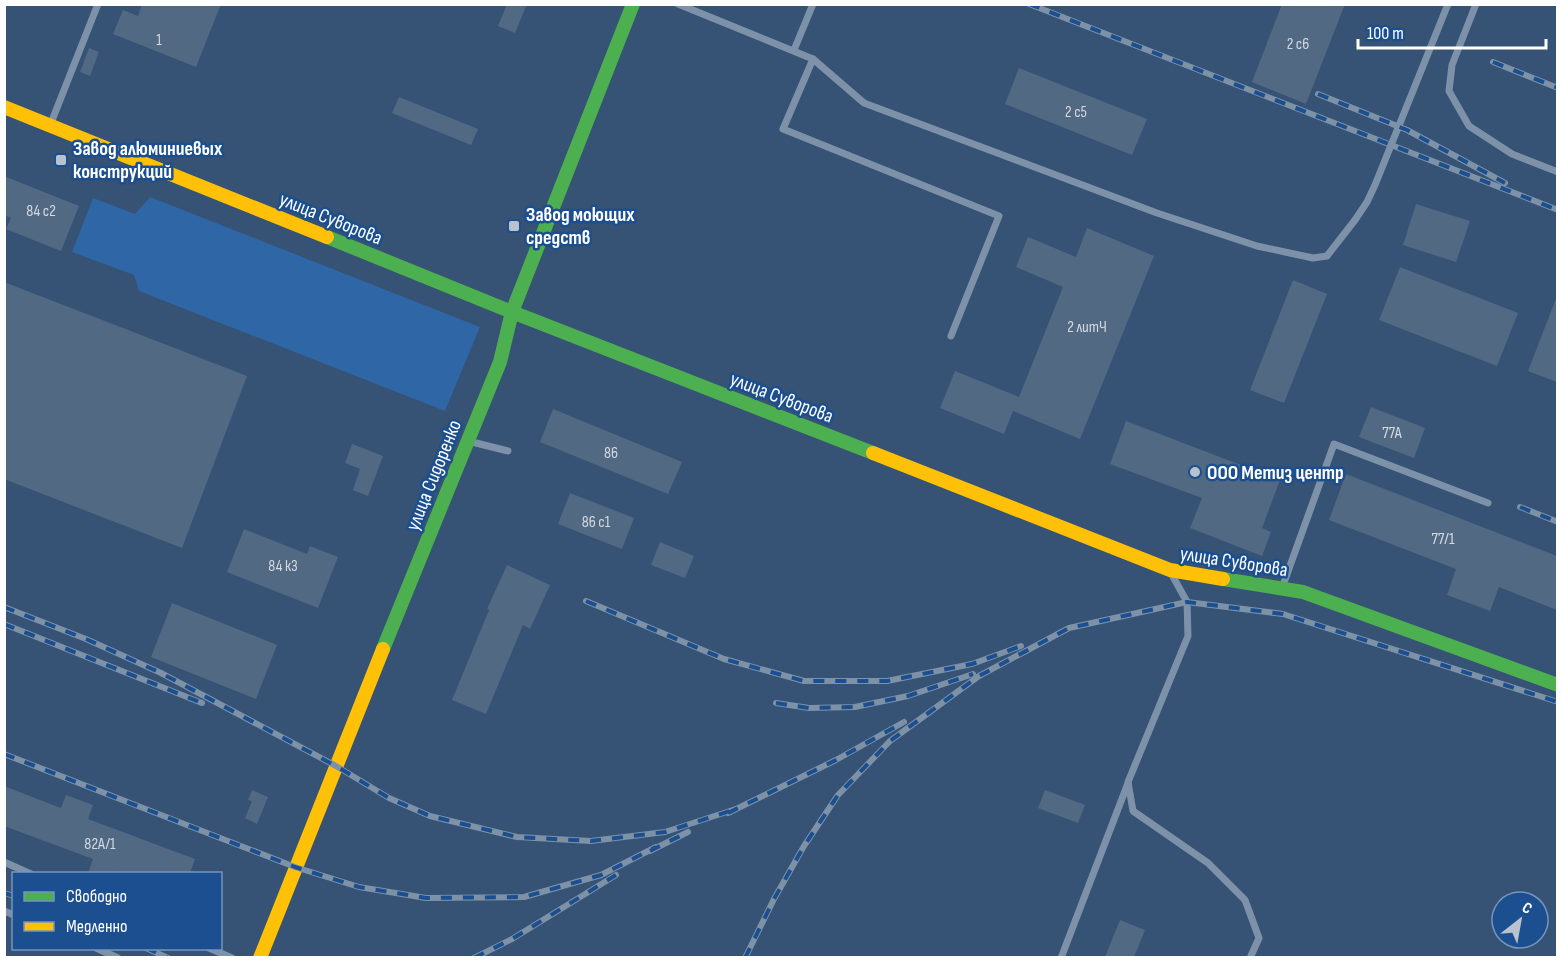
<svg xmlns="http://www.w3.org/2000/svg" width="1562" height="962" viewBox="0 0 1562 962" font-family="'Sofia Sans Condensed',sans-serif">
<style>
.green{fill:#2f66a5}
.building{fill:#526984}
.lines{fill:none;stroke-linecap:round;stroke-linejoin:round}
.lane{stroke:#7d92a8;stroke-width:7}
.fast{stroke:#4caf50;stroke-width:14}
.slow{stroke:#ffc107;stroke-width:14}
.rail-casing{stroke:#7e92a7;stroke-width:6}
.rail{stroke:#1b4f8f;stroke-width:4;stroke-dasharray:11;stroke-linecap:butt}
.poi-dot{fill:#b9c2ce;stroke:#1b4f8f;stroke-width:2}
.labels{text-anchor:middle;stroke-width:5;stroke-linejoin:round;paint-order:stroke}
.number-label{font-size:16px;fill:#d4dae0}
.poi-label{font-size:20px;font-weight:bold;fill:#fff;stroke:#1b4f8f;text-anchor:start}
.street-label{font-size:20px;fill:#fff;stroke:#1b4f8f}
</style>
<rect width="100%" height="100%" fill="#365274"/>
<!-- green -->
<polygon class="green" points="150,197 480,327 445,411 139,291 134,275 72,252 93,198 135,214"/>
<!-- building -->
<g class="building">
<polygon points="142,4 221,4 196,67 113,34 123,10 138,16"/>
<polygon points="507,4 527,4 515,33 498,26"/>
<polygon points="1282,4 1345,4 1306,104 1252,82"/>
<polygon points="89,48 99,52 90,76 80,72"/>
<polygon points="1019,68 1147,119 1132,155 1005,104"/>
<polygon points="399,97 478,129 471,145 392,113"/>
<polygon points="4,176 79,206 61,251 6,229 11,218 4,215"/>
<polygon points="1416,204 1470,221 1456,262 1403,245"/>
<polygon points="1087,228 1154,256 1080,439 1013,411 1004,434 940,408 955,371 1019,397 1063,287 1016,267 1028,237 1076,257"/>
<polygon points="1400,267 1518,313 1497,366 1379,320"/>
<polygon points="1293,280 1327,294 1284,403 1250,390"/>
<polygon points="4,282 247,376 182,548 4,479"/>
<polygon points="1557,296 1557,382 1528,371"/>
<polygon points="1371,407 1425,428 1414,458 1359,437"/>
<polygon points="553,409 682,462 668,494 540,442"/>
<polygon points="1126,421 1280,480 1262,528 1271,532 1262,556 1190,528 1202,498 1110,464"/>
<polygon points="352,444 383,456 368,496 353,490 360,469 345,463"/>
<polygon points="1346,474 1557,556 1557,610 1499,587 1490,611 1447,595 1456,569 1329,520"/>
<polygon points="570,493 634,518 622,549 558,524"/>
<polygon points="244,529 307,554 310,546 338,557 318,608 227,572"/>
<polygon points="660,542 694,556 685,578 651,565"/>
<polygon points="507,565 550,585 530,629 523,625 486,714 452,700 489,610 487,609"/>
<polygon points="172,603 277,645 256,699 151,657"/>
<polygon points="4,786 61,808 66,795 93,805 88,819 195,859 190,873 123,873 116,871 115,873 88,873 93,859 4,826"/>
<polygon points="252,790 268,797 257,824 245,818 252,801 248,800"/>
<polygon points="1045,790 1085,805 1078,823 1038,808"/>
<polygon points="1120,920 1145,930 1134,957 1105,957"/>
</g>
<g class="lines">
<!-- lane -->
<g class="lane">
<polyline points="678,4 813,59 783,129 999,216 951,336"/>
<polyline points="1476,4 1452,65 1449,91 1469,126 1512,154 1558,172"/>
<polyline points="794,50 813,4"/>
<polyline points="813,59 864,103 1157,213 1257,246 1313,258 1327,256 1355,220 1367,202 1375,185 1448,4"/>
<polyline points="51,123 98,4"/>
<polyline points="468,441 508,451"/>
<polyline points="1171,573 1187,602 1188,636 1128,782 1133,811 1208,863 1245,900 1259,938 1250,958"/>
<polyline points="1282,588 1334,444 1488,503"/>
<polyline points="4,862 31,874"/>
<polyline points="4,911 14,915"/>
<polyline points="96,948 118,958"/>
<polyline points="209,948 232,958"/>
<polyline points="1061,958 1128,783"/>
</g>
<!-- fast -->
<g class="fast">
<polyline points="327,237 512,312 873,453"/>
<polyline points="1223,579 1303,592 1558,685"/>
<polyline points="383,649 500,362 512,312 633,4"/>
</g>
<!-- slow -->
<g class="slow">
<polyline points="4,107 327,237"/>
<polyline points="873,453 1170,570 1223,579"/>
<polyline points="260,958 383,649"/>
</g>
<!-- rail casing -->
<g class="rail-casing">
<g id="rail">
<polyline points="1029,4 1558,210"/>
<polyline points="1493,62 1558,88"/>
<polyline points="1318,94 1407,130 1505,183"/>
<polyline points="1520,507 1558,522"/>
<polyline points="586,601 724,659 804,681 887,681 972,664 1021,646"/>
<polyline points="4,607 86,639 161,673 336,766 389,798 430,816 517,837 591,841 665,832 736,809"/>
<polyline points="4,624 202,703"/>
<polyline points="776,703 809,708 855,707 908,696 973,674"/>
<polyline points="4,754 295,867 359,887 426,898 524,897 601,875 656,847"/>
<polyline points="728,813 836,760 904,722"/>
<polyline points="650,851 688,832"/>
<polyline points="4,893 14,896"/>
<polyline points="146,948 168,958"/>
<polyline points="474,958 512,939 616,875"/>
<polyline points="745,958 774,899 804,846 838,795 890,741 979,676 1069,628 1187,602 1283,614 1558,702"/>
</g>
</g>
<!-- rail -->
<use href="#rail" class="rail"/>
</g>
<!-- markers -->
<g class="poi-dot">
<rect x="55" y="154" width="12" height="12" rx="3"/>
<rect x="508" y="220" width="12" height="12" rx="3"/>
<circle cx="1195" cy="472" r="6"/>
</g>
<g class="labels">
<!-- number labels -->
<g class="number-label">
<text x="159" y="45">1</text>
<text x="1298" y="49">2 с6</text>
<text x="1076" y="117">2 с5</text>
<text x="41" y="216">84 с2</text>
<text x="1087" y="332">2 литЧ</text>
<text x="1392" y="438">77А</text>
<text x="611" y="458">86</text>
<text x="596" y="527">86 с1</text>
<text x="1443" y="544">77/1</text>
<text x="283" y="571">84 к3</text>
<text x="100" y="849">82А/1</text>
</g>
<!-- poi labels -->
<g class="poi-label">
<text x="73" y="155">Завод алюминиевых<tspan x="73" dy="23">конструкций</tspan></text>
<text x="526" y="221">Завод моющих<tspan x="526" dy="23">средств</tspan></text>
<text x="1207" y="479">ООО Метиз центр</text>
</g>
<!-- street labels -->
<g class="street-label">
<text transform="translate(331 218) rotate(22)" y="7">улица Суворова</text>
<text transform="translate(782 397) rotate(21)" y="7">улица Суворова</text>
<text transform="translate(433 475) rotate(-68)" y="7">улица Сидоренко</text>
<text transform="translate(1234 561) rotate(9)" y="7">улица Суворова</text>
</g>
</g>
<!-- border -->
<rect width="1562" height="962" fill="none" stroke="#ffffff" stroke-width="12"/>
<!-- legend -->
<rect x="12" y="872" width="210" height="78" fill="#1b4f8f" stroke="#7695bc" stroke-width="1.5"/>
<rect x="24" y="892" width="30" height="9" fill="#4caf50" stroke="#7695bc" stroke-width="1.5"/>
<text x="66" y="902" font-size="18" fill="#ffffff">Свободно</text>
<rect x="24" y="922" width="30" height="9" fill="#ffc107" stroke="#7695bc" stroke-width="1.5"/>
<text x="66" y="932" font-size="18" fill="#ffffff">Медленно</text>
<!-- north arrow -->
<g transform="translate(1520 920) rotate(31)"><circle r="28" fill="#1b4f8f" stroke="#7695bc" stroke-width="1.5"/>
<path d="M0-4.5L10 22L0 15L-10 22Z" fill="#b9c2ce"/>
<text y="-9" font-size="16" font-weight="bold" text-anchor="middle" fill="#ffffff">С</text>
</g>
<!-- scale -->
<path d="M1358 39v9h188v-9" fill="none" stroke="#ffffff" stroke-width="3"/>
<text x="1367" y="39" font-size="18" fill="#ffffff" stroke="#1b4f8f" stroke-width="4.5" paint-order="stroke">100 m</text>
</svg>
